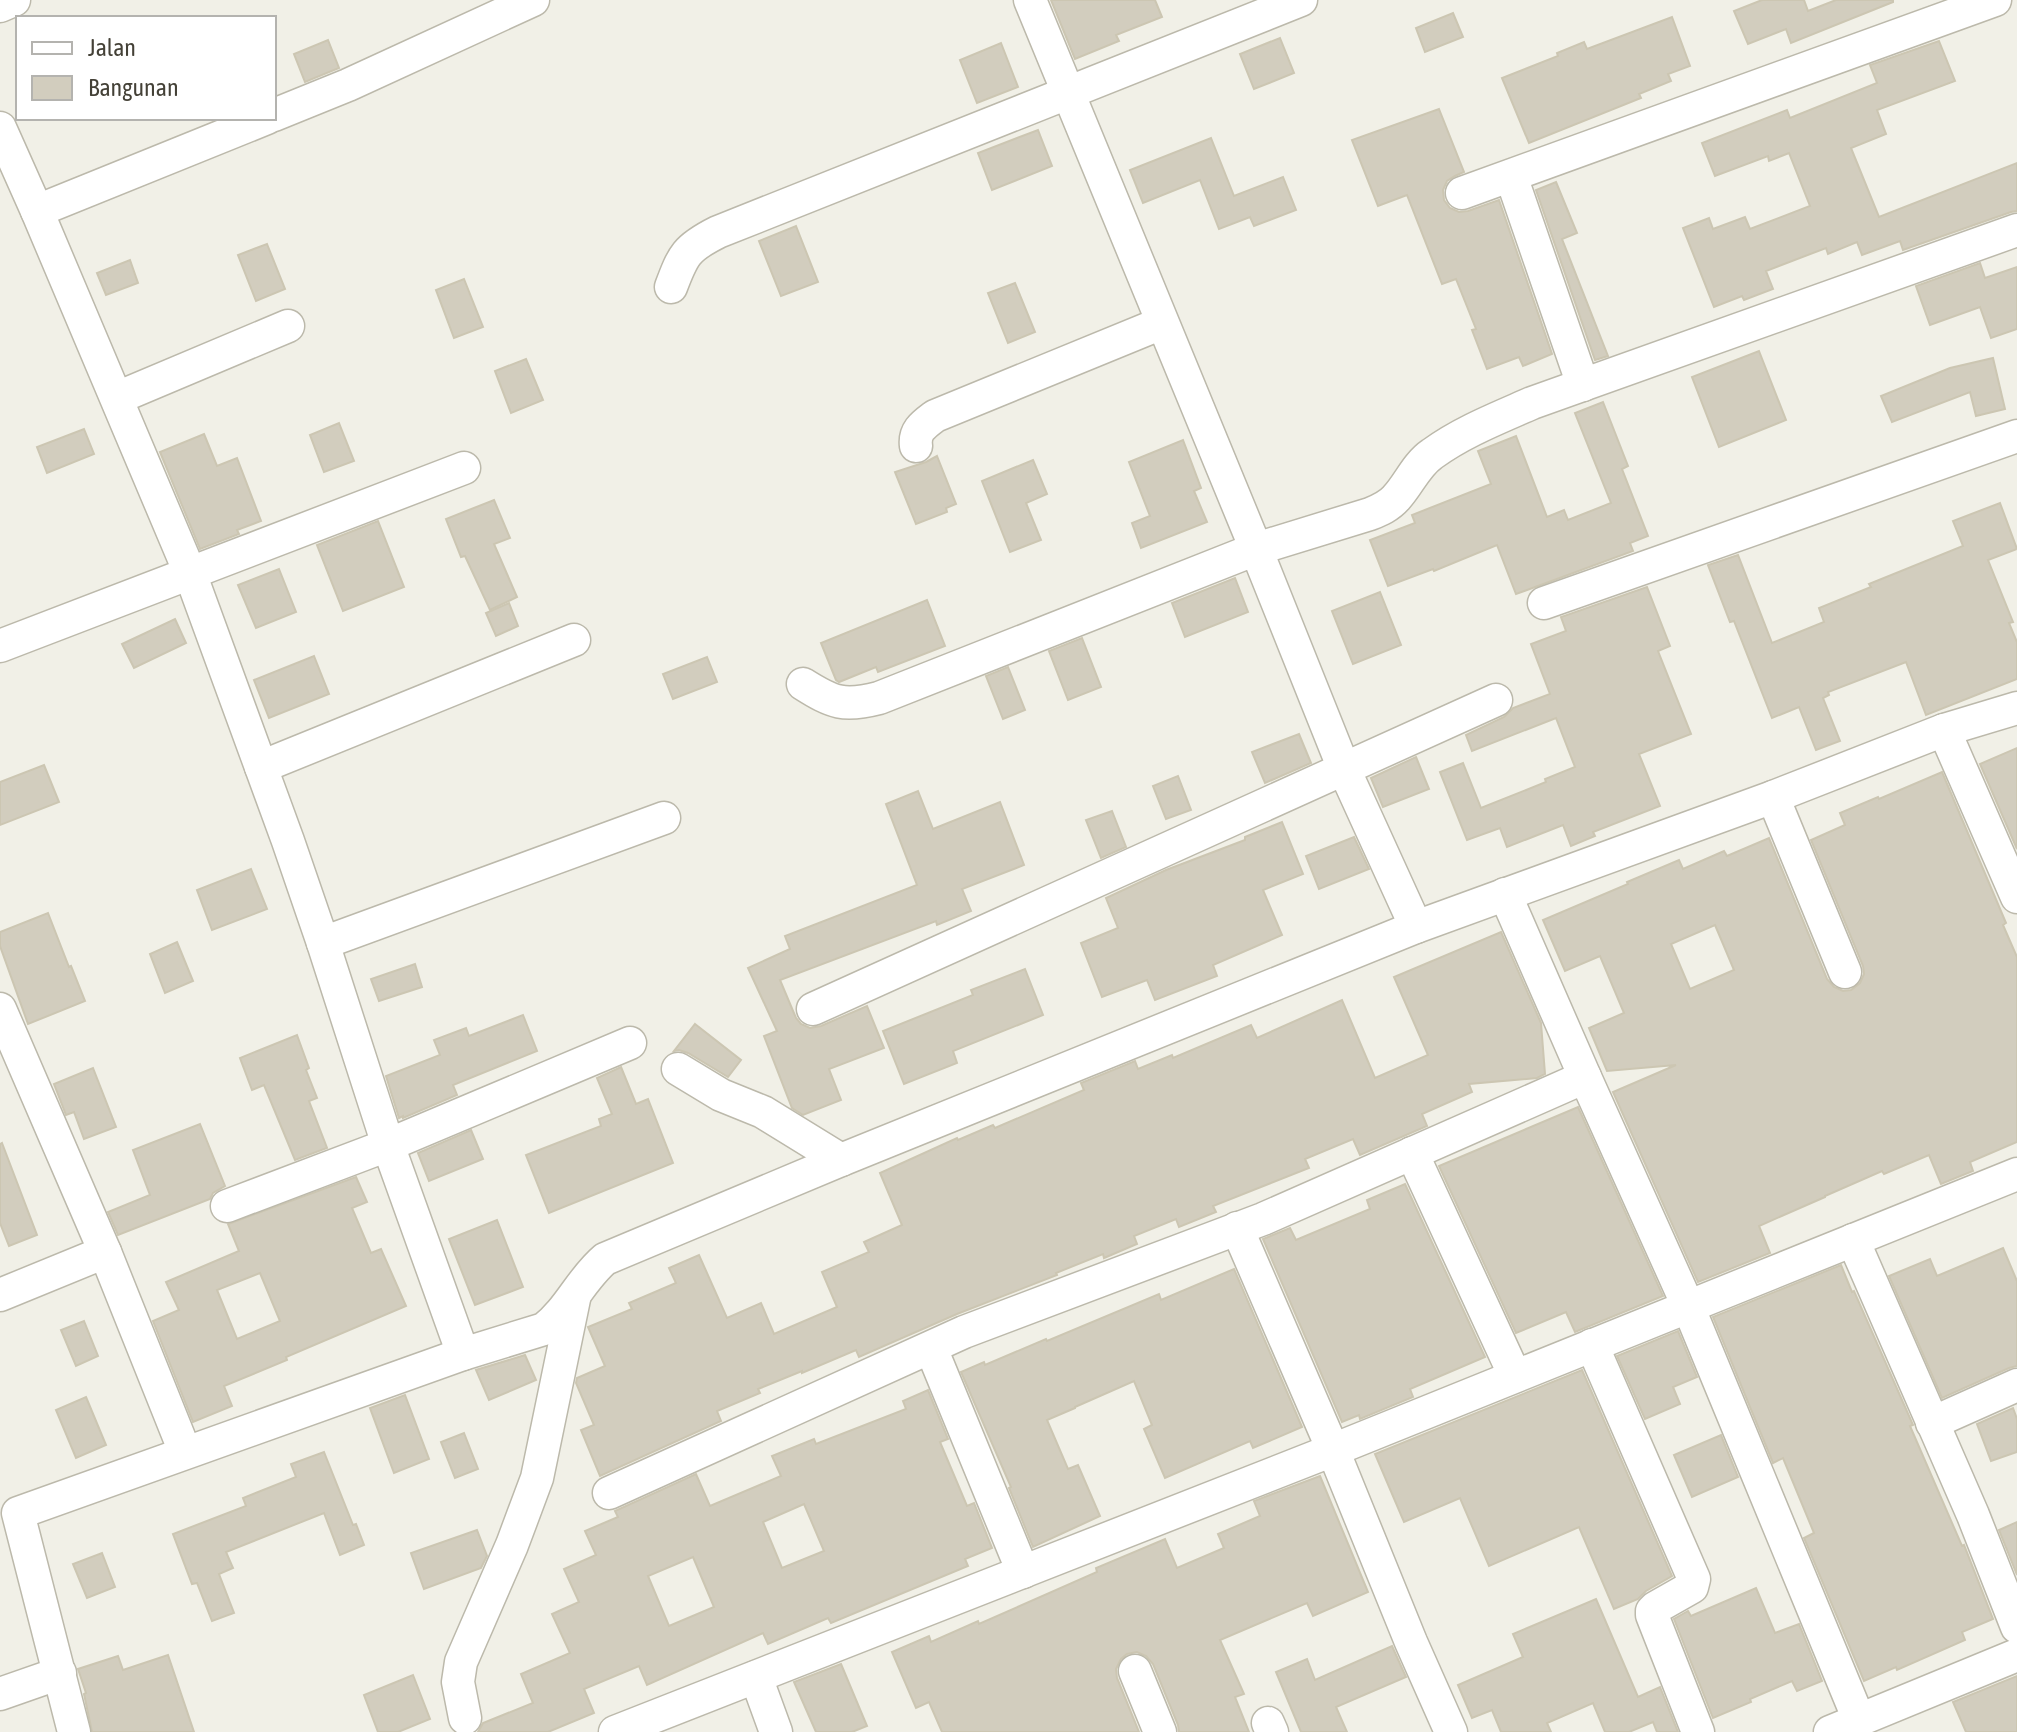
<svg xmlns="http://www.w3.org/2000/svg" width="2017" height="1732" viewBox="0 0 2017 1732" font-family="'Asap Condensed',sans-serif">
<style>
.building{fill:#d2cdbe;stroke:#ccc6b2;stroke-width:2;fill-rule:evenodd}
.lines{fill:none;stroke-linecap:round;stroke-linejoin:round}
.street-casing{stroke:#bcb9ab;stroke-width:35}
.street{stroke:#fff;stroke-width:32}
</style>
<rect width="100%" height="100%" fill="#f1f0e7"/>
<!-- building -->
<g class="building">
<polygon points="1051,0 1155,0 1162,17 1116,35 1119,41 1075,59"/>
<polygon points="1762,0 1804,0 1808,11 1836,0 1893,0 1893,2 1791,43 1786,29 1748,44 1734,11"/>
<polygon points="1453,13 1463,37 1425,52 1416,28"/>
<polygon points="1672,17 1690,66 1668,74 1671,81 1639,94 1641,98 1529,143 1502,78 1558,56 1557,53 1584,42 1587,49"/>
<polygon points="1280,38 1294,73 1254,89 1240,54"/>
<polygon points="328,40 339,68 305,82 294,54"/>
<polygon points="1939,41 1955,81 1877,110 1886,134 1851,148 1879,217 2017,163 2017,211 2011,212 1903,250 1900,241 1862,255 1857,242 1828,254 1826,248 1766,271 1773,289 1744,300 1742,296 1714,307 1683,228 1709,218 1713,229 1745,217 1750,229 1810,206 1789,153 1769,161 1768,156 1715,176 1702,143 1787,110 1790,118 1877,83 1870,65"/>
<polygon points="1001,43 1018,87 977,103 960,60"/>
<polygon points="1439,109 1464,172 1455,176 1447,181 1443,190 1444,200 1450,208 1459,212 1468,211 1499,200 1552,354 1523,366 1519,357 1487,369 1472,330 1476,329 1456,279 1442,284 1407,195 1378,206 1352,140"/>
<polygon points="1038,130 1052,166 992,190 978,153"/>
<polygon points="1211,138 1234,196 1283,177 1296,210 1254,226 1250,217 1219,229 1200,180 1143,203 1130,170"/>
<polygon points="1556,182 1577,233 1562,239 1608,356 1595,360 1536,190"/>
<polygon points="796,226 818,282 781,296 759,241"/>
<polygon points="267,244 285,289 256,301 238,255"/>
<polygon points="130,260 138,283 106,295 97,273"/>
<polygon points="1980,263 1985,278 2017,267 2017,329 1991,338 1980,307 1930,325 1916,286"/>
<polygon points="464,279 483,327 454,338 436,290"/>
<polygon points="1015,283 1035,332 1008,343 988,293"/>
<polygon points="1759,351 1786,420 1719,447 1692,377"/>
<polygon points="1993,358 2005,409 1976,416 1970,392 1892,422 1881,396 1950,368"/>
<polygon points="526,359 543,400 511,413 495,371"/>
<polygon points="1603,402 1628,466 1622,469 1648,536 1630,543 1633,551 1516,594 1497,545 1434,571 1433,569 1388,586 1370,540 1415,523 1412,515 1491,484 1478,451 1516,436 1547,517 1564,510 1568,520 1611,503 1575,413"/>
<polygon points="339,423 354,461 324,472 310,435"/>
<polygon points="84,429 94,454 47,473 37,447"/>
<polygon points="204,434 217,466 237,458 261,521 237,530 239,534 200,549 160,452"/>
<polygon points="1183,440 1201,488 1194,491 1207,522 1141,548 1132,523 1150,516 1129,462"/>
<polygon points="937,456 956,504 946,508 947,512 916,524 895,472 926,462"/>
<polygon points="1033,460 1047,494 1026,503 1041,540 1010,552 982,481"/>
<polygon points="494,500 510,538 494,544 517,597 490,610 465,556 461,557 446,519"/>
<polygon points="2000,503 2017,549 1988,560 2013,622 2009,623 2017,642 2017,679 1926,715 1906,662 1828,692 1829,695 1823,698 1840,741 1816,750 1799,707 1772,718 1734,621 1730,622 1708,565 1738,555 1772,643 1824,622 1819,608 1871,587 1869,584 1963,546 1953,521"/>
<polygon points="378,521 404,587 343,611 317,545"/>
<polygon points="279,569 296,612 256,628 238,585"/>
<polygon points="1235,578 1248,612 1185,637 1172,603"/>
<polygon points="1647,587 1670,646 1658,651 1691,734 1639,754 1660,806 1593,832 1595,836 1571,846 1563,825 1507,847 1500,828 1467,840 1440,772 1463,763 1481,808 1546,782 1545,779 1575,767 1556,718 1472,751 1466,735 1504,717 1513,708 1550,694 1531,644 1566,631 1561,617"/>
<polygon points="1380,592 1401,645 1353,664 1332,611"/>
<polygon points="927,600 945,646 878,672 876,667 839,682 836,680 821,643"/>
<polygon points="509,603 518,626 496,636 486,613"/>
<polygon points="175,619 186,643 134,668 122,644"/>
<polygon points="1082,638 1101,687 1068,700 1049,651"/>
<polygon points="314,656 329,694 269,718 254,680"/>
<polygon points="707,657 717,682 673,699 663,674"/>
<polygon points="1008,667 1025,710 1003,719 986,676"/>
<polygon points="1299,734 1311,763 1265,783 1252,752"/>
<polygon points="2017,748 2017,849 1980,764"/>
<polygon points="1416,757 1429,789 1383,807 1371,778"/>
<polygon points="44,765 59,802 0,825 0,782"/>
<path d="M1942,772L2006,923L2003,925L2017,957V1142L1970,1162L1973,1171L1941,1184L1929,1155L1884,1174L1882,1171L1825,1196V1197L1759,1226L1770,1253L1698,1282L1613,1092L1676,1065L1607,1071L1589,1028L1624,1013L1600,956L1565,971L1543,920L1628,884L1627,882L1679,860L1683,869L1724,851L1727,856L1769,838L1827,979L1834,987L1843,991L1851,990L1860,983L1864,974L1863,966L1811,840L1845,825L1840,813L1878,797L1879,799ZM1715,925L1734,970L1690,989L1671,944Z"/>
<polygon points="1178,776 1191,810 1166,819 1153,786"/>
<polygon points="918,791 933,829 1000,802 1024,865 962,889 971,911 937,925 936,921 780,980 796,1018 801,1024 810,1028 821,1026 867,1006 884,1048 829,1069 841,1100 803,1115 792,1108 764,1036 777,1031 748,968 790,949 785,936 917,885 886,804"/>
<polygon points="1112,811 1126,847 1101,858 1086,820"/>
<polygon points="1282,822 1303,874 1263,890 1282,935 1213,965 1217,976 1155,1000 1147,980 1102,997 1081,943 1118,928 1106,898 1166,870 1245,840 1245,837"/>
<polygon points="1354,837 1369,869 1319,889 1306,856"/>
<polygon points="251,869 267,909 212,930 197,890"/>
<polygon points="48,913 69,967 71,966 85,1001 28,1024 0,946 0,932"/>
<polygon points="1501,932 1541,1023 1545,1074 1537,1078 1469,1084 1472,1092 1422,1114 1427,1126 1360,1155 1353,1139 1305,1159 1309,1168 1213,1206 1216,1212 1179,1227 1176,1219 1134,1236 1137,1244 1104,1258 1103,1254 1056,1273 1057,1275 957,1314 859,1357 856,1350 802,1373 802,1371 758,1389 760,1393 717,1411 721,1421 600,1476 581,1430 594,1425 576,1383 577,1378 605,1366 588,1327 632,1309 629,1303 676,1283 669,1268 699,1255 727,1318 761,1303 774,1334 837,1307 822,1272 869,1252 864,1242 902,1225 880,1173 957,1138 958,1140 993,1125 995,1128 1084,1090 1081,1083 1135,1061 1138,1069 1172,1055 1173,1058 1251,1025 1257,1038 1342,1000 1375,1078 1428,1055 1394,977"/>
<polygon points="177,942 193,981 165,993 150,954"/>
<polygon points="415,964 422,987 379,1001 371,979"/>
<polygon points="1025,969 1043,1015 953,1051 957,1063 904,1084 883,1031 973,995 971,990"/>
<polygon points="523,1015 537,1051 453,1085 457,1095 403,1118 403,1116 399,1118 386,1076 440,1055 434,1040 466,1028 469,1036"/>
<polygon points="695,1024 741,1060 728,1077 688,1053 679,1050 674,1051"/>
<polygon points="297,1035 309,1068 306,1070 317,1098 309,1101 327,1148 295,1160 264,1085 252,1090 240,1058"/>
<polygon points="621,1067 636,1104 648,1099 673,1163 549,1213 526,1155 601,1126 599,1119 612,1114 597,1078"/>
<polygon points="93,1068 116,1127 84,1139 74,1112 66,1115 54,1084"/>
<polygon points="1578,1107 1663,1296 1575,1332 1566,1312 1516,1333 1439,1166"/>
<polygon points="200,1124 225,1186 213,1193 210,1199 118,1235 108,1212 150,1195 133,1150"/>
<polygon points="471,1130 483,1159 429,1181 418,1153"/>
<polygon points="2,1143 37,1235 9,1246 0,1223 0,1144"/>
<path d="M356,1177L367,1202L352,1208L371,1253L381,1249L406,1306L286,1357L287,1360L224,1386L232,1406L193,1422L153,1321L179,1310L166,1282L239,1251L228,1224ZM260,1273L280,1321L237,1339L217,1290Z"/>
<polygon points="1405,1184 1485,1357 1410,1389 1413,1397 1360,1419 1359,1415 1342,1422 1263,1239 1290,1228 1296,1240 1370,1209 1367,1200"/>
<polygon points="497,1220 523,1287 475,1305 449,1239"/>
<polygon points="2003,1248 2017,1281 2017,1366 2009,1368 1942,1398 1889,1276 1930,1259 1937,1276"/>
<polygon points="1841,1265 1852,1292 1854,1291 1913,1425 1910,1426 1962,1546 1964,1545 1993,1619 1962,1632 1965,1640 1897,1670 1896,1667 1864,1681 1804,1538 1814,1533 1783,1458 1773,1463 1713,1317"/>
<polygon points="1234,1269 1302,1427 1253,1448 1250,1441 1165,1478 1144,1429 1152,1425 1134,1381 1075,1407 1075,1408 1047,1420 1068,1469 1078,1465 1100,1516 1033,1547 1009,1488 1011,1487 961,1372 984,1362 985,1365 1046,1339 1047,1341 1159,1294 1161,1300"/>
<polygon points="84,1321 98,1356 76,1366 61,1330"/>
<polygon points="1678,1331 1697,1377 1673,1387 1680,1404 1645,1419 1617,1356"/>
<polygon points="525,1355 536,1380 489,1400 476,1370"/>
<polygon points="1582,1370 1672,1576 1646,1591 1638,1599 1614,1609 1579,1527 1489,1566 1460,1498 1404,1522 1375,1454"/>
<path d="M928,1390L948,1439L940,1442L967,1506L974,1503L992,1548L965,1559L968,1566L831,1623L828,1618L768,1644L763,1633L647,1685L639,1666L584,1689L594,1713L548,1732H478L483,1723L533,1703L521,1674L570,1653L552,1614L579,1602L564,1569L596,1555L585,1531L618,1517L615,1511L696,1474L710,1506L781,1476L772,1456L814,1439L816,1444L906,1409L903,1401ZM804,1504L824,1551L782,1568L763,1522ZM693,1557L714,1607L669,1626L648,1576Z"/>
<polygon points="405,1395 429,1459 394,1473 370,1408"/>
<polygon points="86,1397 106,1445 76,1458 56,1410"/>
<polygon points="2013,1408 2017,1419 2017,1452 1991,1461 1977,1424"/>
<polygon points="464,1433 478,1469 455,1478 441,1442"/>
<polygon points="1721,1435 1738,1477 1692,1497 1674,1455"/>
<polygon points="324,1452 353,1525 356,1524 364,1545 340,1555 324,1513 226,1552 233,1568 219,1574 234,1613 212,1621 197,1583 192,1584 173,1534 246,1506 243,1498 296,1477 291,1464"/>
<polygon points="1320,1476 1368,1592 1313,1616 1307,1603 1220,1640 1244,1694 1235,1697 1249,1732 1179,1732 1178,1725 1153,1664 1146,1656 1137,1652 1127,1654 1121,1659 1116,1669 1117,1678 1139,1732 942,1732 929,1702 916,1708 892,1652 929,1636 931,1642 978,1621 979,1624 1097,1572 1096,1568 1165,1539 1177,1568 1224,1548 1218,1534 1260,1516 1254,1501"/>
<polygon points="2017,1522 2017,1575 1999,1530"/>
<polygon points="477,1530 487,1556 481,1568 424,1589 411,1553"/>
<polygon points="102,1553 115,1587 87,1598 73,1564"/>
<polygon points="1756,1588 1775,1633 1799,1624 1822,1681 1797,1691 1792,1681 1750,1699 1751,1702 1713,1718 1674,1619 1688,1611 1691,1616"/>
<polygon points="1596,1599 1638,1697 1660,1687 1678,1732 1657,1732 1653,1722 1629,1732 1605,1732 1593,1703 1547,1723 1551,1732 1501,1732 1492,1710 1472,1718 1458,1685 1523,1657 1513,1634"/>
<polygon points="1392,1646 1406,1677 1336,1707 1347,1732 1301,1732 1276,1672 1307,1659 1315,1680"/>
<polygon points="168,1655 194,1732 92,1732 84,1694 86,1693 78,1669 118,1656 123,1670"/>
<polygon points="841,1664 867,1726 852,1732 816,1732 794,1682"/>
<polygon points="413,1675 430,1719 398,1732 378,1732 364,1695"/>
<polygon points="2017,1676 2017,1732 1966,1732 1953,1702"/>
</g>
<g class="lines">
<!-- street casing -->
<g class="street-casing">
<g id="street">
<polyline points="0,6 14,0"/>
<polyline points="274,115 348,85 533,0"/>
<polyline points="0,128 37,211 190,573 288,841 323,943 388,1145 463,1354"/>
<polyline points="1511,176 1583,385"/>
<polyline points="1462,193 1995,0"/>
<polyline points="37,211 267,118"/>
<path d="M671,287C683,255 686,248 718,232L1301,0"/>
<polyline points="117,398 288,326"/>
<path d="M916,446C914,431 923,425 935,416L1162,323"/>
<polyline points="1544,603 2017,436"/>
<polyline points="0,646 464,468"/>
<path d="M803,684C833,703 844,707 879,698L1256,549L1030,0"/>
<polyline points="1944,730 2017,897"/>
<polyline points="261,767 574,640"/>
<polyline points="1773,797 1845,972"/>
<polyline points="1505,894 1585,1077 1688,1306 1859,1720"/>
<path d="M1416,927L1344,769L1256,549L1370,514C1380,510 1389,506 1396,498C1409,484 1416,465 1432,454C1462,432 1498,418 1532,403L2017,230"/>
<polyline points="323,943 664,818"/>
<polyline points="0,1009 105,1252 185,1452"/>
<polyline points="813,1009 1496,700"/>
<polyline points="678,1069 721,1095 763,1112 841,1160"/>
<polyline points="1412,1153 1515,1376"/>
<polyline points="227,1206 388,1145 630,1043"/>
<polyline points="1237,1228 1333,1450 1411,1642 1451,1732"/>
<polyline points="1853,1240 1973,1515 2017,1627"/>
<polyline points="0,1295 105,1252"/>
<polyline points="1592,1345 1694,1579 1692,1587 1655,1608 1652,1611 1652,1615 1698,1732"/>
<polyline points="931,1348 1023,1572"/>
<polyline points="1932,1423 2017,1385"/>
<polyline points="609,1493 964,1332 1263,1219 1585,1077"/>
<polyline points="1135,1671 1160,1732"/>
<polyline points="756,1677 776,1732"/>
<polyline points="0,1694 60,1673"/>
<polyline points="465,1718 458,1682 461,1662 512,1545 537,1478 574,1299"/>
<polyline points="1268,1723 1272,1732"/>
<path d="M74,1732L18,1513L463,1354L544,1329C569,1310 581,1279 605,1259L841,1160L1416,927L1773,797L1944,730L2017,708"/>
<polyline points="615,1732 1333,1450 2017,1174"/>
<polyline points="1830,1732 2017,1655"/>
</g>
</g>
<!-- street -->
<use href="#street" class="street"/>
</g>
<!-- legend -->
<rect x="16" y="16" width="260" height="104" fill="#ffffff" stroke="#b4b3af" stroke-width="2"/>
<rect x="32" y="42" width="40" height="12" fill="#ffffff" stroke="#b4b3af" stroke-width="2"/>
<text x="88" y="56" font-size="24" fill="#444137">Jalan</text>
<rect x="32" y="76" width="40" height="24" fill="#d2cdbe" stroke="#b4b3af" stroke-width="2"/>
<text x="88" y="96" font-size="24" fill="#444137">Bangunan</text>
</svg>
